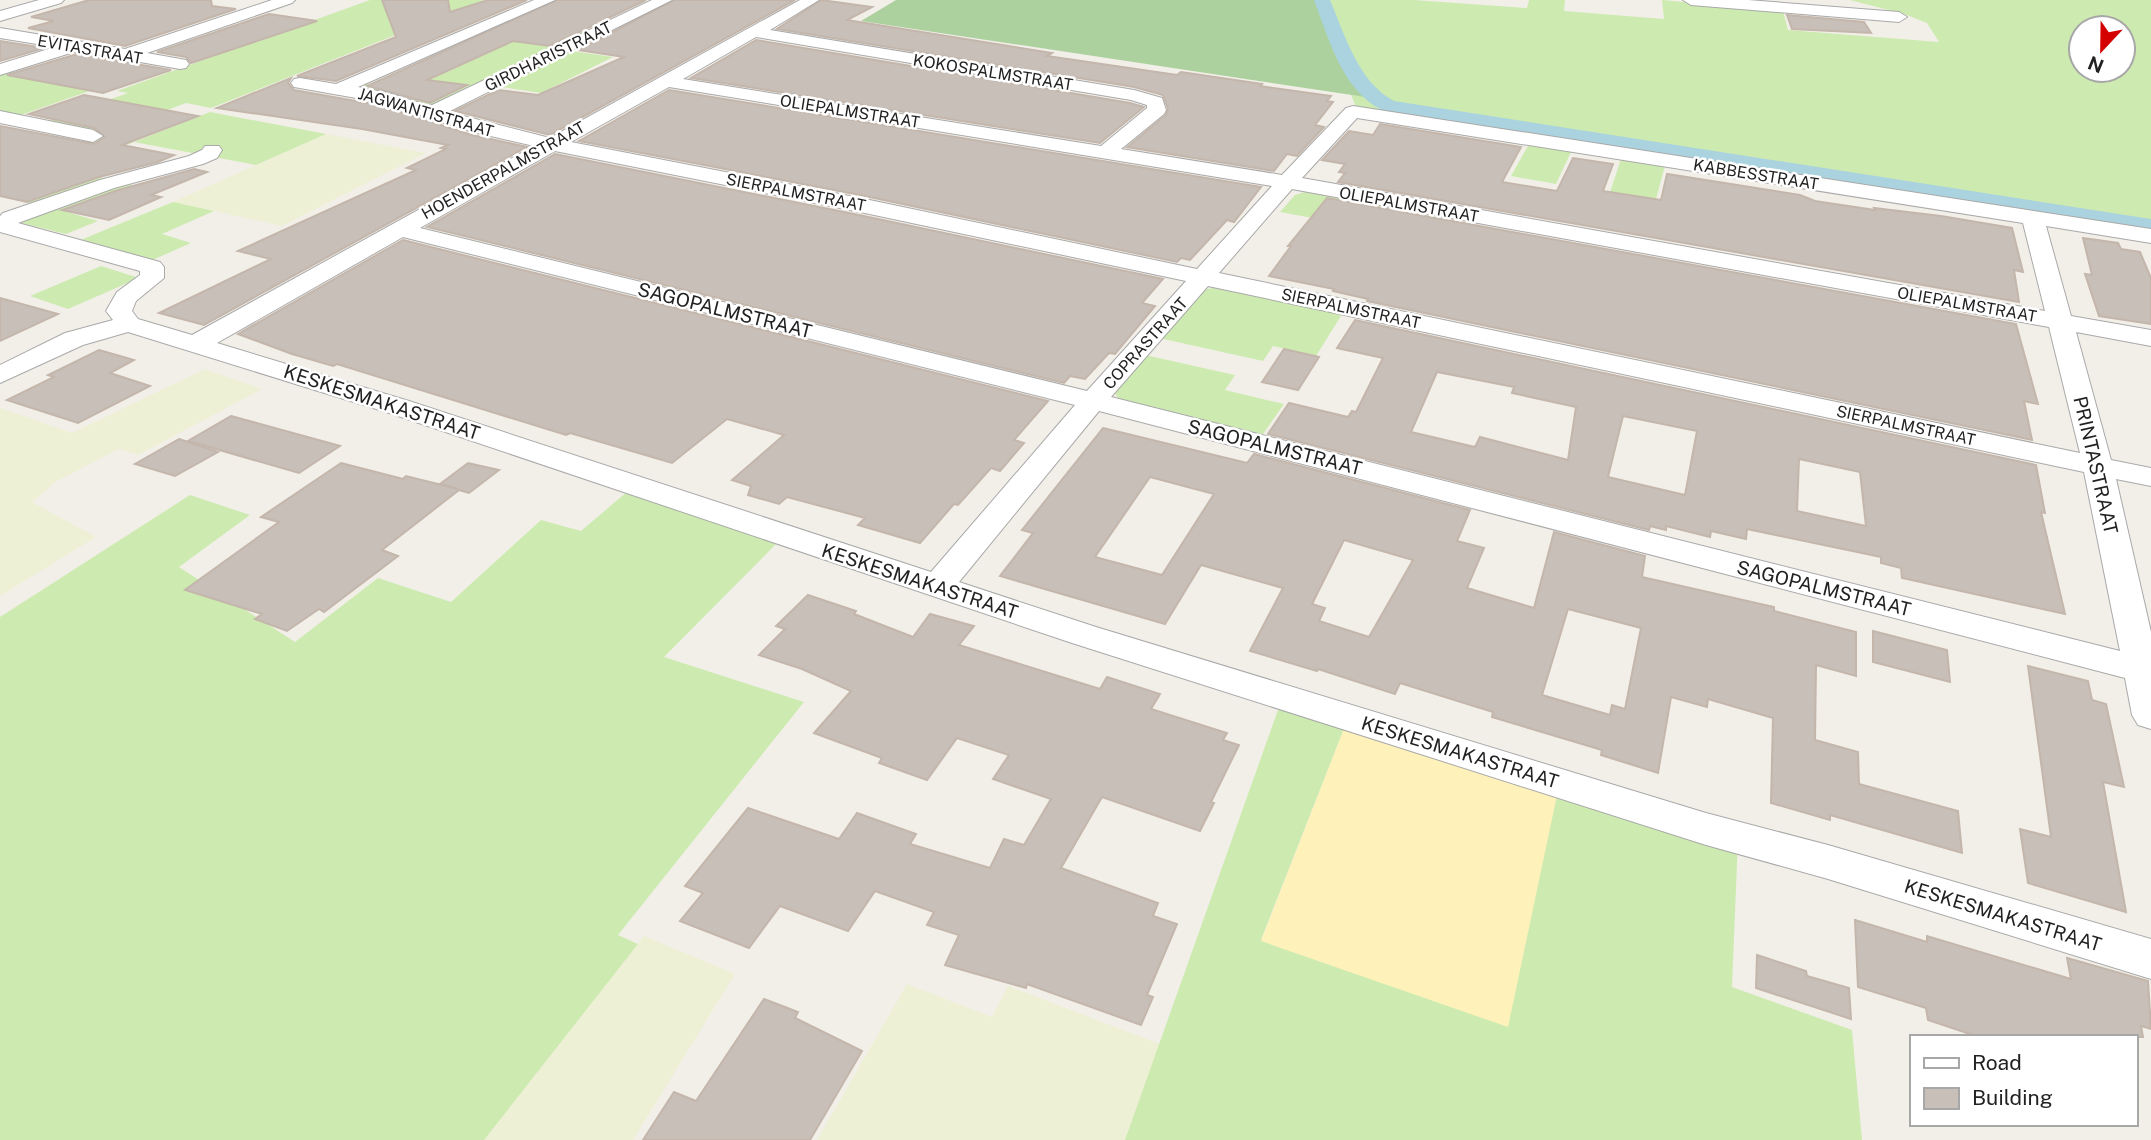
<svg xmlns="http://www.w3.org/2000/svg" width="2151" height="1140" viewBox="0 0 2151 1140" font-family="'Public Sans',sans-serif">
<style>
.farmland{fill:#eef0d5}
.grass{fill:#cdebb0;fill-rule:evenodd}
.forest{fill:#add19e}
.sand{fill:#fff1ba}
.lines{fill:none;stroke-linecap:round;stroke-linejoin:round}
.canal{fill:#aad3df;fill-rule:evenodd}
.building{fill:#c7bfb8;stroke:#c4b6ab;stroke-width:2;fill-rule:evenodd}
.minor-casing{stroke:#a9a9a9;stroke-width:2}
.minor{fill:#fff;fill-rule:evenodd}
.labels{text-anchor:middle;stroke-width:5;stroke-linejoin:round;paint-order:stroke}
.far-street-label{font-size:16px;fill:#222;stroke:#fff}
.street-label{font-size:19px;fill:#222;stroke:#fff}
</style>
<rect width="100%" height="100%" fill="#f2efe9"/>
<!-- farmland -->
<g class="farmland">
<polygon points="326,134 426,153 282,226 173,202"/>
<polygon points="205,369 262,389 138,455 119,449 57,481 32,502 96,537 0,596 0,408 72,433"/>
<polygon points="644,936 735,974 633,1140 484,1140"/>
<polygon points="907,984 992,1017 1008,986 1160,1044 1125,1140 817,1140"/>
</g>
<!-- grass -->
<g class="grass">
<polygon points="370,0 484,0 211,108 186,103 104,134 46,122 128,93 117,91"/>
<path d="M1322,0H1414L1527,8L1529,0H1565L1564,11L1664,19L1662,0L1783,11L1788,30L1939,42L1927,23L1904,14L1850,0H2151V233L1356,107L1351,95L1372,97L1356,75ZM2081,28H2123V70H2081Z"/>
<polygon points="545,27 590,32 431,106 398,94 359,86 361,83 408,90"/>
<polygon points="564,50 613,57 541,93 489,85"/>
<polygon points="4,71 98,88 18,116 0,112 0,72"/>
<polygon points="210,112 326,134 256,165 134,142 65,169 133,185 67,212 98,221 66,234 10,220 43,206 0,196 2,173 102,136 134,142"/>
<polygon points="1529,144 1572,150 1556,184 1511,176"/>
<polygon points="1621,159 1665,166 1656,199 1610,192"/>
<polygon points="1308,191 1388,205 1372,229 1280,212 1295,195"/>
<polygon points="173,202 214,211 162,234 191,243 148,262 78,241"/>
<polygon points="101,266 139,278 68,309 30,296"/>
<polygon points="1217,287 1344,311 1316,356 1273,346 1263,361 1159,338 1203,290"/>
<polygon points="1145,355 1235,375 1225,390 1284,404 1261,437 1119,400 1115,393 1116,387"/>
<polygon points="635,485 783,537 664,657 804,702 618,935 638,944 484,1140 0,1140 0,617 190,495 250,515 179,567 295,642 378,578 451,602 541,520 581,531"/>
<polygon points="1284,693 1349,716 1261,940 1560,781 1738,839 1732,987 1852,1030 1862,1140 1125,1140"/>
</g>
<!-- forest -->
<polygon class="forest" points="896,0 1322,0 1356,75 1372,98 861,21"/>
<!-- sand -->
<polygon class="sand" points="1349,716 1560,781 1508,1027 1261,941"/>
<g class="lines">
<!-- canal -->
<path class="canal" d="M1314,0H1330C1345,35 1358,82 1394,101L2151,219V233L1382,110C1342,90 1329,39 1314,0Z"/>
</g>
<!-- building -->
<g class="building">
<polygon points="89,0 211,0 212,6 236,9 125,46 28,28 54,21 31,17"/>
<polygon points="382,0 448,0 450,12 488,0 527,0 336,81 297,76 396,37"/>
<polygon points="557,0 646,0 550,46 513,41 427,80 467,85 430,103 367,86"/>
<polygon points="674,0 795,0 550,135 455,111 498,90 538,95 624,57 578,50"/>
<polygon points="821,0 872,7 847,20 1052,53 1047,56 1177,75 1181,72 1262,84 1260,86 1331,96 1327,101 1333,102 1315,125 1324,127 1297,156 1287,154 1274,171 1127,147 1166,115 1168,109 1163,95 1134,87 777,29"/>
<polygon points="269,14 317,21 191,63 186,57 157,52"/>
<polygon points="1787,15 1864,22 1871,33 1792,29"/>
<polygon points="756,40 1130,103 1144,107 1100,143 691,78"/>
<polygon points="0,41 44,48 0,61"/>
<polygon points="77,54 171,70 103,93 7,75"/>
<polygon points="291,78 288,83 294,90 378,105 472,135 527,147 204,325 159,313 271,259 238,251 416,170 407,168 446,149 441,148 448,145 362,129 217,108"/>
<polygon points="669,90 1261,187 1234,222 1227,220 1190,260 1181,258 1177,262 860,195 579,141"/>
<polygon points="84,95 198,116 122,145 174,155 158,162 99,177 27,202 0,196 0,126 94,144 105,137 94,128 29,114"/>
<polygon points="1380,124 1521,147 1502,182 1557,191 1573,158 1613,164 1603,191 1661,200 1667,174 1800,195 1815,201 1875,210 1874,208 1941,216 2012,228 2023,272 2014,270 2019,302 1338,182 1345,173 1339,172 1345,164 1322,160 1349,131 1373,135"/>
<polygon points="555,154 859,215 1163,279 1142,303 1155,306 1115,354 1109,353 1085,379 1070,376 1064,383 427,227"/>
<polygon points="194,169 207,172 151,195 161,197 109,220 62,210 115,191"/>
<polygon points="1327,198 2016,324 2038,404 2024,401 2032,440 1367,301 1368,299 1333,291 1334,289 1269,276 1291,246 1288,246"/>
<polygon points="2083,238 2118,243 2121,249 2140,252 2151,278 2151,324 2099,316 2085,274 2092,275"/>
<polygon points="403,240 1048,401 1014,440 1024,443 1000,471 991,468 958,505 954,504 920,543 858,525 865,518 787,497 779,504 748,495 751,486 732,480 784,435 727,419 672,463 570,433 566,435 337,364 333,366 292,354 238,334"/>
<polygon points="0,298 58,314 0,341"/>
<path d="M1355,320L2036,465L2045,513L2041,512L2065,614L1902,578L1901,568L1881,563V557L1747,529L1746,539L1711,531L1710,537L1666,526V530L1650,526L1649,530L1268,434L1289,403L1348,417L1352,411L1356,412L1383,358L1337,348ZM1437,372L1514,387L1512,393L1576,407L1568,460L1480,437L1475,447L1411,432ZM1623,416L1697,431L1685,495L1608,477ZM1799,459L1860,472L1866,526L1797,511Z"/>
<polygon points="1284,349 1319,357 1298,390 1262,382"/>
<polygon points="99,350 134,360 110,373 150,386 78,423 7,400 54,377 48,375"/>
<polygon points="231,416 340,446 299,473 188,441"/>
<path d="M1103,428L1247,463L1254,454L1470,510L1457,541L1484,548L1467,588L1534,608L1554,532L1645,556L1642,577L1774,607V611L1856,632V676L1816,665L1815,740L1858,752L1859,784L1958,811L1962,853L1830,815V820L1771,803L1773,718L1708,699L1707,707L1671,697L1658,773L1601,755L1602,750L1492,717L1493,712L1400,683L1395,694L1318,669L1317,671L1250,651L1283,588L1201,565L1165,624L1000,576L1033,533L1022,530ZM1150,477L1214,494L1162,575L1095,557ZM1344,540L1413,560L1369,637L1319,621L1325,608L1312,604ZM1568,609L1641,628L1625,709L1612,705L1610,715L1542,695Z"/>
<polygon points="179,439 218,452 175,476 135,464"/>
<polygon points="341,463 403,479 406,476 458,489 440,484 468,463 499,470 469,493 459,490 382,550 398,556 324,612 319,609 287,631 255,619 262,614 185,590 279,522 261,517"/>
<polygon points="808,595 856,611 854,614 913,637 930,614 974,626 959,645 1100,689 1107,677 1160,694 1151,709 1227,733 1223,740 1239,745 1211,802 1214,803 1200,831 1102,797 1061,868 1158,903 1153,916 1177,924 1147,995 1153,997 1141,1025 1027,984 1026,988 945,965 959,935 927,925 934,912 875,891 848,931 780,906 749,948 680,921 703,893 685,886 748,808 839,839 857,813 916,834 910,844 990,868 1004,839 1024,845 1051,799 993,779 1009,755 957,738 927,780 879,763 882,758 814,733 851,691 802,669 759,655 785,629 776,626"/>
<polygon points="1873,631 1947,650 1950,682 1873,662"/>
<polygon points="2028,666 2088,681 2092,700 2106,704 2124,787 2103,782 2126,912 2028,883 2020,829 2051,837"/>
<polygon points="1855,920 1927,942 1927,936 2071,979 2067,958 2148,981 2151,1029 2141,1026 2143,1037 1979,1037 1928,1020 1926,1008 1858,987"/>
<polygon points="1757,955 1806,971 1807,976 1849,988 1851,1019 1756,988"/>
<polygon points="764,999 798,1012 795,1018 862,1051 810,1140 643,1140 674,1092 696,1101"/>
</g>
<g class="lines">
<!-- minor casing -->
<g class="minor-casing">
<g id="minor">
<polygon points="39,0 64,0 61,3 0,21 0,11"/>
<polygon points="272,0 295,0 292,3 147,53 186,60 189,64 186,68 180,69 77,51 0,75 0,64 55,47 0,38 0,28 125,49"/>
<path d="M534,0H555L358,87L388,93L430,106L652,0H672L448,112L550,138L800,0H819L770,30L1134,90L1162,98L1166,110L1164,114L1121,149L1282,175L1346,108L1353,106L2151,229V243L2046,226L2071,316L2151,330V346L2076,332L2111,460L2151,468V486L2116,479L2151,632V729L2138,725L2132,715L2125,678L1099,411L959,582L1096,627L1706,813L1828,845L2151,939V979L1828,879L1706,845L1072,643L389,413L128,332L83,345L0,383V365L65,333L113,320L106,311L117,292L140,275V271L0,232V216L3,213L100,180L189,156L202,150L205,146H219L222,150L217,158L203,164L114,188L18,223L160,262L164,267V278L136,301L132,311L138,319L192,335L534,146L473,132L379,102L294,87L291,83L294,79L300,78L336,84ZM756,37L1131,100L1147,105V108L1101,146L683,79ZM669,87L1272,186L1197,269L860,198L571,142ZM1357,118L2023,223L2045,311L1302,178ZM555,151L860,212L1186,281L1087,391L420,228ZM1292,189L2049,327L2080,453L1219,273ZM403,237L1075,405L931,572L409,401L217,343ZM1208,286L2084,472L2120,651L1111,397Z"/>
<polygon points="1683,0 1748,0 1899,12 1907,17 1899,22 1691,5"/>
<polygon points="0,111 93,130 103,136 93,142 0,123"/>
</g>
</g>
<!-- minor -->
<use href="#minor" class="minor"/>
</g>
<g class="labels">
<!-- far-street labels -->
<g class="far-street-label">
<text transform="translate(90 49) rotate(10)" y="6">EVITASTRAAT</text>
<text transform="translate(548 56) rotate(-26)" y="6">GIRDHARISTRAAT</text>
<text transform="translate(993 72) rotate(9)" y="6">KOKOSPALMSTRAAT</text>
<text transform="translate(850 111) rotate(9)" y="6">OLIEPALMSTRAAT</text>
<text transform="translate(426 112) rotate(16)" y="6">JAGWANTISTRAAT</text>
<text transform="translate(503 170) rotate(-29)" y="6">HOENDERPALMSTRAAT</text>
<text transform="translate(1756 174) rotate(9)" y="6">KABBESSTRAAT</text>
<text transform="translate(796 192) rotate(11)" y="6">SIERPALMSTRAAT</text>
<text transform="translate(1409 204) rotate(10)" y="6">OLIEPALMSTRAAT</text>
<text transform="translate(1967 304) rotate(10)" y="6">OLIEPALMSTRAAT</text>
<text transform="translate(1351 308) rotate(12)" y="6">SIERPALMSTRAAT</text>
<text transform="translate(1145 343) rotate(-48)" y="6">COPRASTRAAT</text>
<text transform="translate(1906 425) rotate(12)" y="6">SIERPALMSTRAAT</text>
</g>
<!-- street labels -->
<g class="street-label">
<text transform="translate(725 310) rotate(14)" y="7">SAGOPALMSTRAAT</text>
<text transform="translate(382 402) rotate(18)" y="7">KESKESMAKASTRAAT</text>
<text transform="translate(1275 447) rotate(14)" y="7">SAGOPALMSTRAAT</text>
<text transform="translate(2096 465) rotate(77)" y="7">PRINTASTRAAT</text>
<text transform="translate(920 581) rotate(18)" y="7">KESKESMAKASTRAAT</text>
<text transform="translate(1824 588) rotate(14)" y="7">SAGOPALMSTRAAT</text>
<text transform="translate(1460 752) rotate(17)" y="7">KESKESMAKASTRAAT</text>
<text transform="translate(2003 915) rotate(17)" y="7">KESKESMAKASTRAAT</text>
</g>
</g>
<!-- legend -->
<rect x="1910" y="1035" width="228" height="91" fill="#ffffff" stroke="#a7a7a7" stroke-width="2"/>
<rect x="1924" y="1058" width="35" height="10" fill="#ffffff" stroke="#a7a7a7" stroke-width="2"/>
<text x="1972" y="1070" font-size="21" fill="#222222">Road</text>
<rect x="1924" y="1088" width="35" height="21" fill="#c7bfb8" stroke="#a7a7a7" stroke-width="2"/>
<text x="1972" y="1105" font-size="21" fill="#222222">Building</text>
<!-- north arrow -->
<g transform="translate(2102 49) rotate(202)"><circle r="33" fill="#ffffff" stroke="#a7a7a7" stroke-width="2"/>
<path d="M0-5L12 26L0 18L-12 26Z" fill="#d40000"/>
<text y="-10" font-size="19" font-weight="bold" text-anchor="middle" fill="#222222">N</text>
</g>
</svg>
